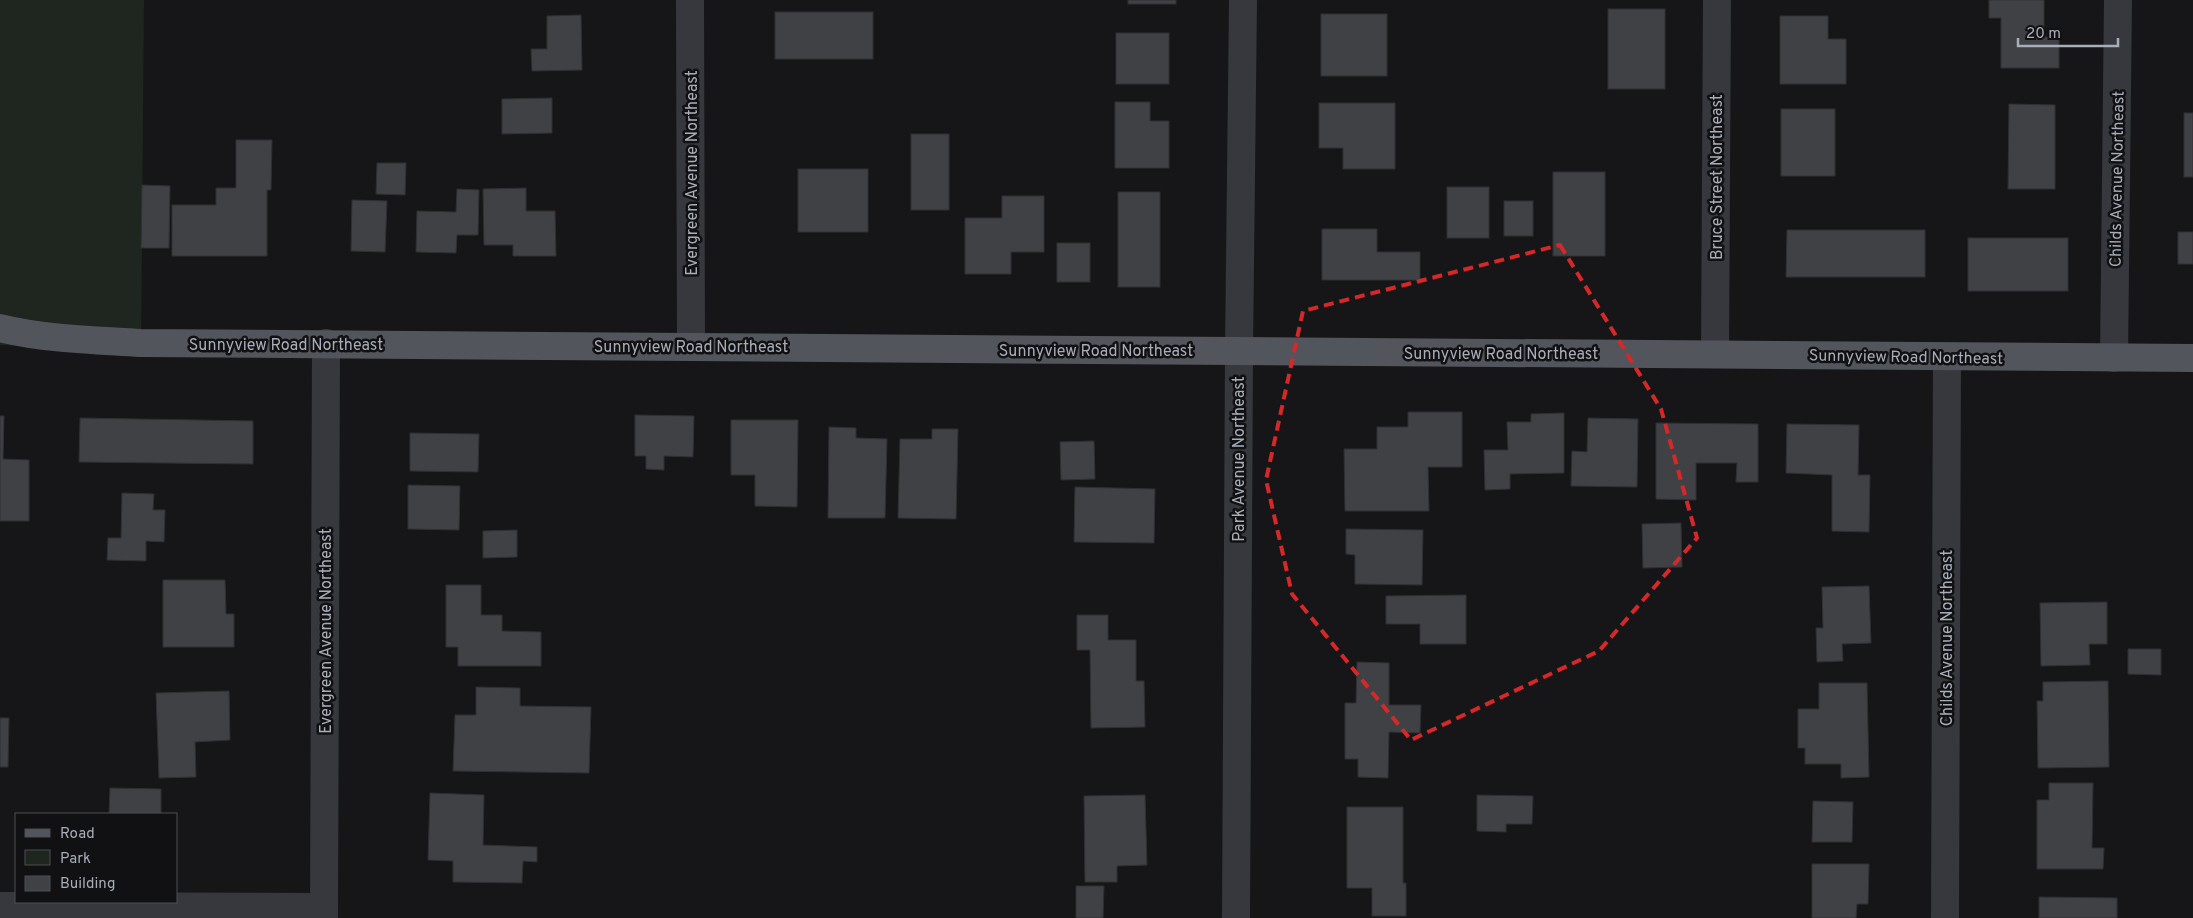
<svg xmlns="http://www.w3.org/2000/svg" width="2193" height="918" viewBox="0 0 2193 918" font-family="Overpass,sans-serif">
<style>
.green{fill:#1e261f}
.building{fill:#404145;stroke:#303034}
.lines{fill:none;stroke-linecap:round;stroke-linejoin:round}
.minor{stroke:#37383d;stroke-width:28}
.major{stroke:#53555c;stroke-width:28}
.marked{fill:none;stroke:#d62828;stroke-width:4;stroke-dasharray:10 6;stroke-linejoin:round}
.labels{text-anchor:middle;stroke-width:5;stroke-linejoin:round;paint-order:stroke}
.street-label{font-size:16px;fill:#a8adb8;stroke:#111113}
</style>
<rect width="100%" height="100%" fill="#161618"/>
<!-- green -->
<polygon class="green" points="0,0 144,0 141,350 0,345"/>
<!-- building -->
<g class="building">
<rect x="1128" y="0" width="48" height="4"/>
<polygon points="1989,0 2044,0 2044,37 2059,37 2059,68 2001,68 2001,18 1989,18"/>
<rect x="1608" y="9" width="57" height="80"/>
<rect x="775" y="12" width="98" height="47"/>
<rect x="1321" y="14" width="66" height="62"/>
<polygon points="581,15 582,70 532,71 531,49 547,49 547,16"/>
<polygon points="1780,16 1828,16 1828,39 1846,39 1846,84 1780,84"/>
<rect x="1116" y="33" width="53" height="51"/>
<polygon points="552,98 552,133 502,134 502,99"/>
<polygon points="1115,102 1150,102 1150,121 1169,121 1169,168 1115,168"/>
<polygon points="1319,103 1395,103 1395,169 1343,169 1343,148 1319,148"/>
<polygon points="2009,104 2055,105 2055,189 2008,189"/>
<rect x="1781" y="109" width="54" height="67"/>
<rect x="2184" y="113" width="9" height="64"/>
<rect x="911" y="134" width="38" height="76"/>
<polygon points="236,140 272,140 271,190 267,190 267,256 172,256 172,205 216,205 216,188 236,188"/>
<polygon points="377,163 406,163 405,195 376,194"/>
<rect x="798" y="169" width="70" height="63"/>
<rect x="1553" y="172" width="52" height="84"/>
<polygon points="142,185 170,186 169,248 141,248"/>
<rect x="1447" y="187" width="42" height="51"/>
<polygon points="526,188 526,211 555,211 556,256 513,256 513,245 484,245 483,189"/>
<polygon points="457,189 479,190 478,235 457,235 456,253 416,252 417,211 456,212"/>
<rect x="1118" y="192" width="42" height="95"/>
<polygon points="1002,196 1044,196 1044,252 1011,252 1011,274 965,274 965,218 1002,218"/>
<polygon points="352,200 387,201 385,252 351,251"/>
<rect x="1504" y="201" width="29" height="35"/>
<polygon points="1322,229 1377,229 1377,252 1420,252 1420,280 1322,280"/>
<polygon points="1787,230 1925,230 1925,277 1786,277"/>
<rect x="2178" y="232" width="15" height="32"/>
<rect x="1968" y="238" width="100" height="53"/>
<rect x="1057" y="243" width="33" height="39"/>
<polygon points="1408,412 1462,412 1462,467 1428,467 1429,511 1345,511 1344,449 1377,449 1377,427 1408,427"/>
<polygon points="1564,413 1564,473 1510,474 1510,489 1485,490 1484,450 1508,450 1507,422 1531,422 1531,414"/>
<polygon points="635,415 694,416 693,457 664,456 664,470 646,469 646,456 635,456"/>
<polygon points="0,416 4,416 3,459 29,460 29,521 0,521"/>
<polygon points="80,418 253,421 253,464 79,462"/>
<polygon points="1588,418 1638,419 1637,487 1571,486 1572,451 1587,452"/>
<polygon points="731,420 798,420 797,507 755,506 755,475 731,475"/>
<polygon points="1656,423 1758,424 1758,482 1736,482 1737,463 1696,463 1696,500 1656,499"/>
<polygon points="1787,424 1859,425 1858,475 1870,475 1869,532 1832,531 1832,475 1786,473"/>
<polygon points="829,427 856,428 856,438 887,439 885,518 828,518"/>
<polygon points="932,429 958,429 956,519 898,518 900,439 932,439"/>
<polygon points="410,433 479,434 478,472 410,471"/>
<polygon points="1094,441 1095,479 1061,480 1060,442"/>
<polygon points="408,485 460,486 459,530 408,529"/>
<polygon points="1075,487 1155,489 1154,543 1074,542"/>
<polygon points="122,493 154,494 153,510 165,510 164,542 146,541 146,561 107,560 108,538 121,538"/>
<polygon points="1681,523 1682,567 1643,568 1642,524"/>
<polygon points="1346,529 1423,530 1422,585 1355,584 1355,555 1346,554"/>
<polygon points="517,530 517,557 483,558 483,531"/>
<polygon points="163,580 225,580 226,614 234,614 234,647 163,647"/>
<polygon points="446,585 481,585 481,615 502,615 502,631 541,632 541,666 458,666 458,647 446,647"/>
<polygon points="1869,586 1871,643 1842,644 1843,661 1817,662 1816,628 1823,628 1822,587"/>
<polygon points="1466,595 1466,644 1420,644 1420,624 1386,624 1386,596"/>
<polygon points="2107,602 2107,644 2089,644 2090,665 2041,666 2040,603"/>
<polygon points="1077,615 1108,615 1108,640 1136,640 1136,681 1144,681 1145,727 1091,728 1090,650 1077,650"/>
<polygon points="2128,649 2161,649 2161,675 2128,674"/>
<polygon points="1357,662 1389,663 1389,705 1421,705 1420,733 1389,732 1388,778 1358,777 1358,759 1345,759 1345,703 1356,703"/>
<polygon points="2108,681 2109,767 2038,768 2037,701 2043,701 2043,682"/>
<polygon points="1819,683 1867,683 1869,777 1841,778 1841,764 1805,764 1805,748 1798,748 1798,709 1819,709"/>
<polygon points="476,687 520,688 520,706 591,707 589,773 453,771 455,715 476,715"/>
<polygon points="229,691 230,740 195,742 196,777 159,778 156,693"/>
<polygon points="0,718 9,718 8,767 0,767"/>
<polygon points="2049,783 2093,783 2092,848 2104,848 2103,869 2037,869 2037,800 2049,800"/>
<polygon points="110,788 161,789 161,814 109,814"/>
<polygon points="430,793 484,795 483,845 537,847 537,862 523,861 522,883 453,882 453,861 428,860"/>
<polygon points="1145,795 1147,865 1117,866 1117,882 1085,882 1084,796"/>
<polygon points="1477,795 1533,796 1532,824 1506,824 1506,832 1477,831"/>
<polygon points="1813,801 1853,802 1852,842 1812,842"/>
<polygon points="1347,807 1403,807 1403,883 1406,883 1406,916 1372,916 1372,888 1347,888"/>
<polygon points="1812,864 1869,864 1868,904 1857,904 1856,918 1812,918"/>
<polygon points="1076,886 1104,886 1103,918 1076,918"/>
<polygon points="2039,897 2117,898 2117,918 2039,918"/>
</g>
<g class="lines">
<!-- minor -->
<g class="minor">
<polyline points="690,0 691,347"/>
<polyline points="1715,354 1717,0"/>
<polyline points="2114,358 2118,0"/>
<polyline points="0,906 324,907"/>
<polyline points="324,918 326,343"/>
<polyline points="1236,918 1239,351 1243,0"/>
<polyline points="1945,918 1947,357"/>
</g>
<!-- major -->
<path class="major" d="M0,328C45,339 94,340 140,343L2193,358"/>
</g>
<!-- marked area -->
<path class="marked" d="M1560,245L1661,409L1697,538L1599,651L1411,740L1292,594L1266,480L1303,311Z"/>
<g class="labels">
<!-- street labels -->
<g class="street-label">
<text transform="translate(691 173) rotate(-90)" y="6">Evergreen Avenue Northeast</text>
<text transform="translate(1716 177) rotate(-90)" y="6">Bruce Street Northeast</text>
<text transform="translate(2116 179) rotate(-89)" y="6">Childs Avenue Northeast</text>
<text x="286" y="350">Sunnyview Road Northeast</text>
<text x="691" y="352">Sunnyview Road Northeast</text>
<text x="1096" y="356">Sunnyview Road Northeast</text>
<text x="1501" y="359">Sunnyview Road Northeast</text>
<text transform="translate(1906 356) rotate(1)" y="6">Sunnyview Road Northeast</text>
<text transform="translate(1238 459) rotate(-90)" y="6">Park Avenue Northeast</text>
<text transform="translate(325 631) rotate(-90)" y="6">Evergreen Avenue Northeast</text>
<text transform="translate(1946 638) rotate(-90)" y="6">Childs Avenue Northeast</text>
</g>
</g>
<!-- legend -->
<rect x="15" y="813" width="162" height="90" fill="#111113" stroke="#4d4f55"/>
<rect x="25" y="829" width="25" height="8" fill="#53555c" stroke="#4d4f55"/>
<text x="60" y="838" font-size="15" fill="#a8adb8">Road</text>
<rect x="25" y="850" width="25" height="15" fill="#1e261f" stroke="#4d4f55"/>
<text x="60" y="863" font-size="15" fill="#a8adb8">Park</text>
<rect x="25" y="876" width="25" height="15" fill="#404145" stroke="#4d4f55"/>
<text x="60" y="888" font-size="15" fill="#a8adb8">Building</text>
<!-- scale -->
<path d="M2018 38v8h100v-8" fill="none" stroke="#a8adb8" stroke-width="2.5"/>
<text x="2026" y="38" font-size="15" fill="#a8adb8" stroke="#111113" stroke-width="4" paint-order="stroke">20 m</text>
</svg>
